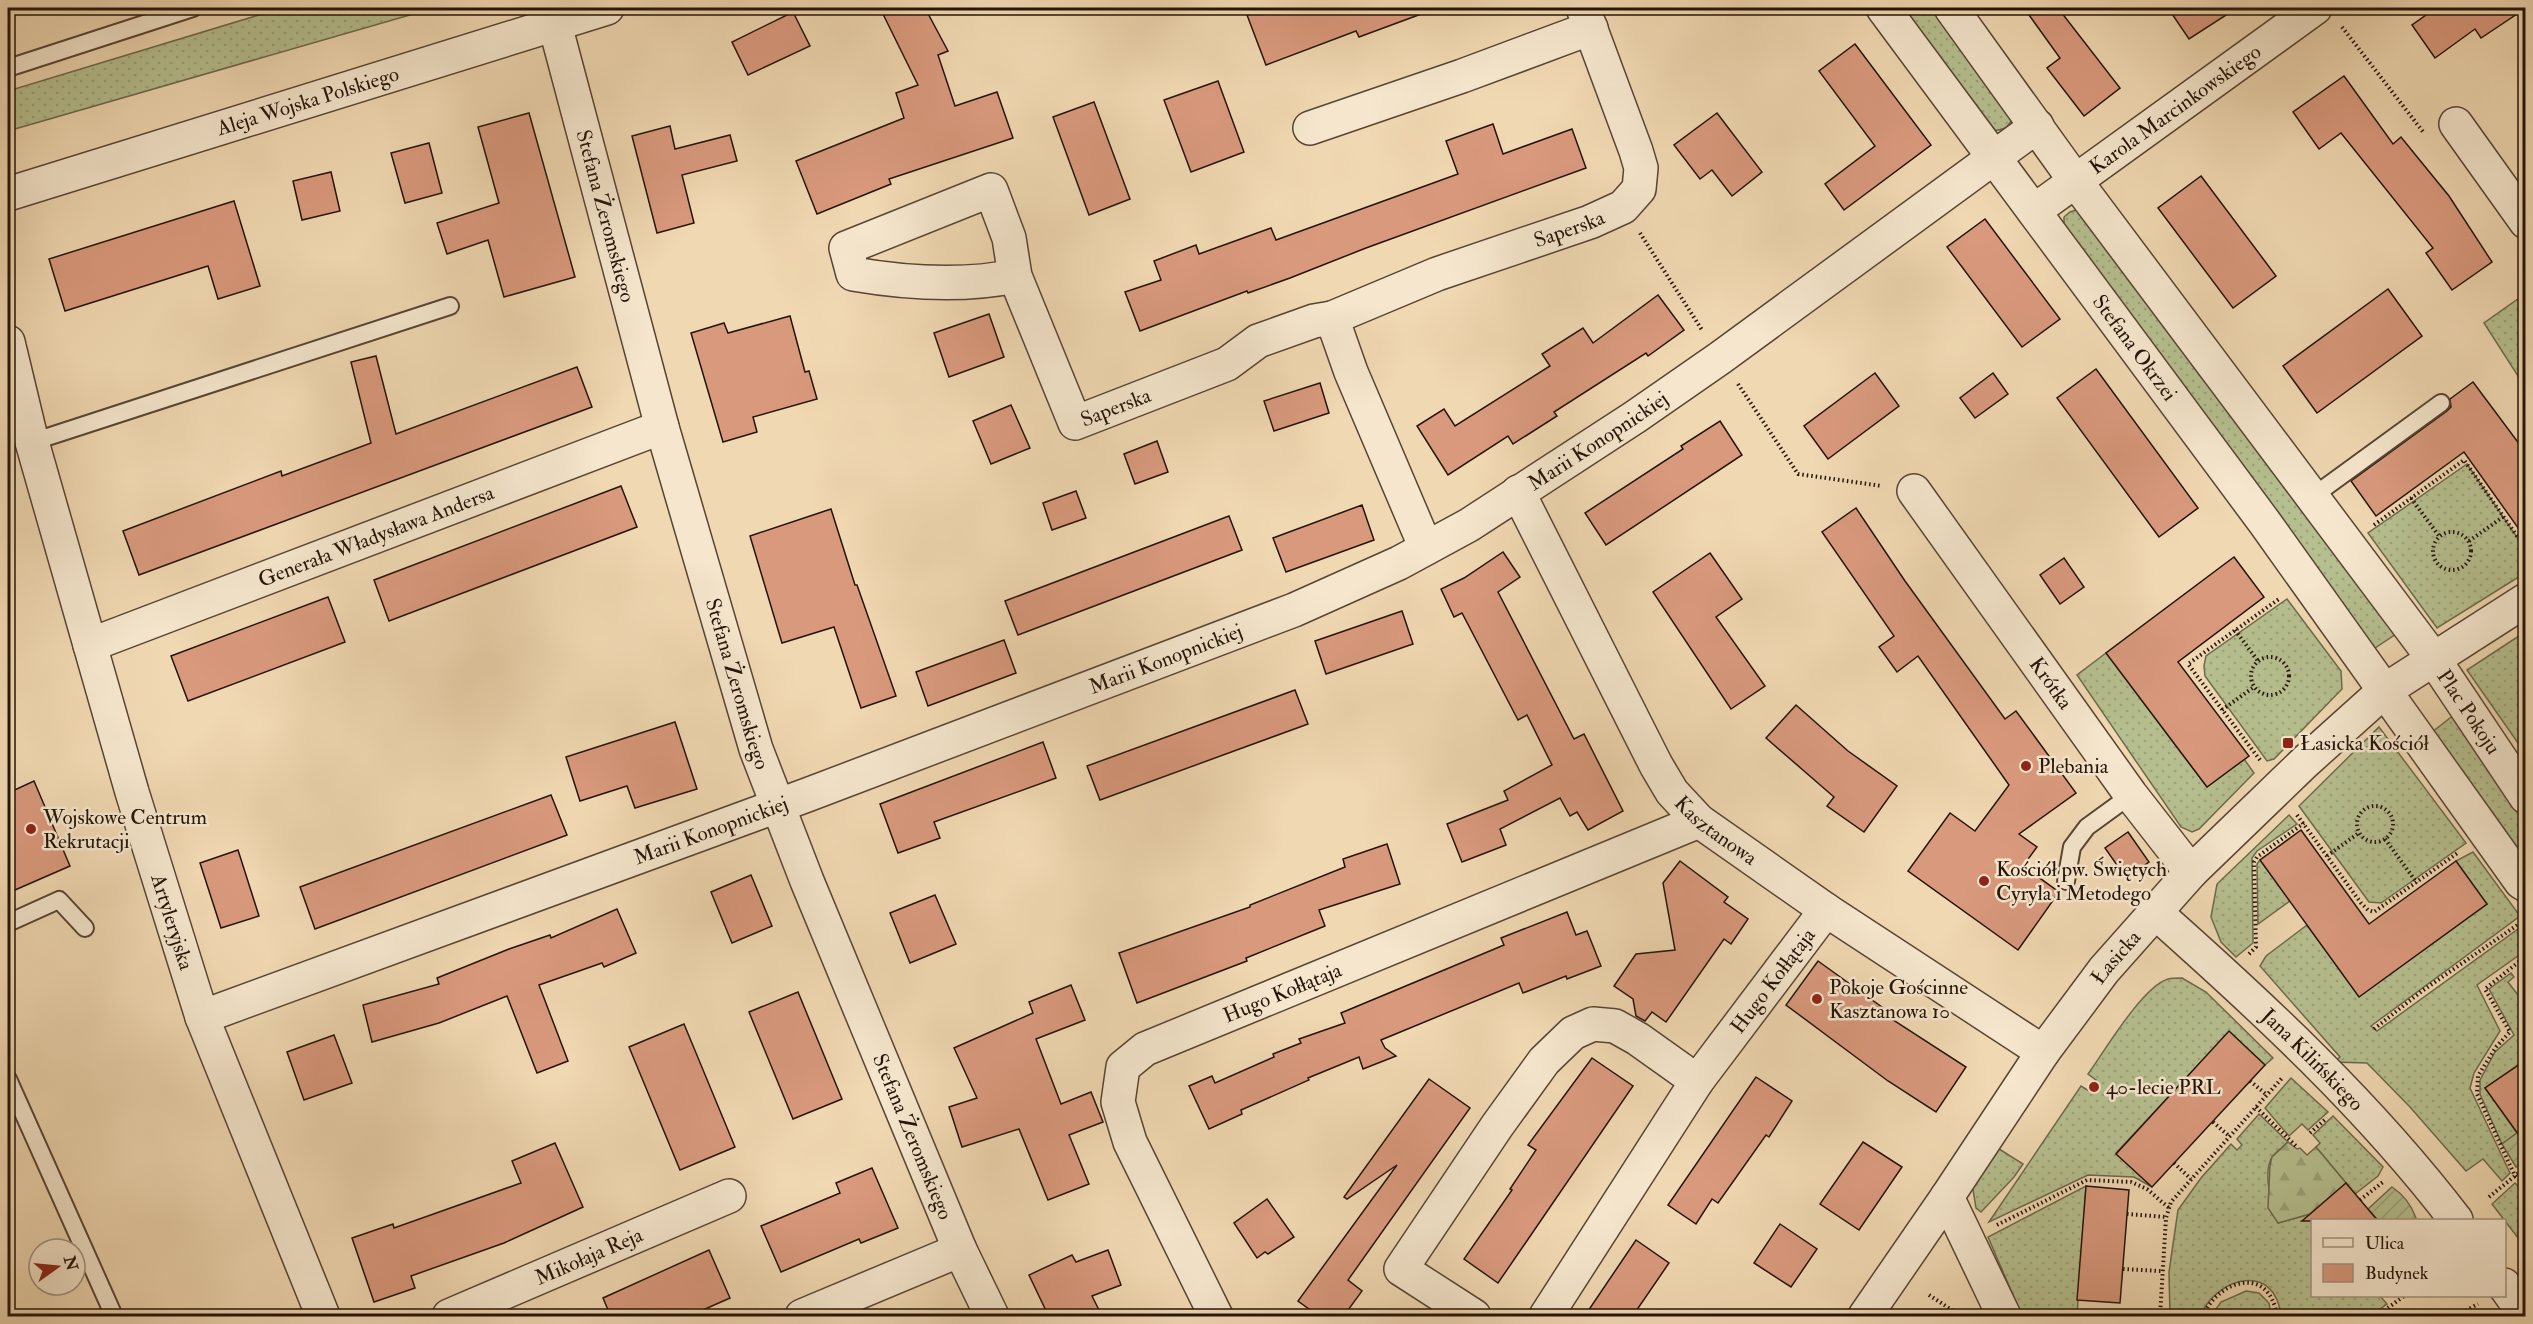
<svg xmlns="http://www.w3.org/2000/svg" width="2533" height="1324" viewBox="0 0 2533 1324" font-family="'IM FELL Double Pica',serif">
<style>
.grass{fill:url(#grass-dots);stroke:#6d6a4c;stroke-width:1.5}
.forest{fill:url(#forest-firs);stroke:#6d6a4c;stroke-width:1.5}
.garden{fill:url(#garden-furrows);stroke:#6d6a4c;stroke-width:1.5}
.building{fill:#d9997d;stroke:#241409;stroke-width:1.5}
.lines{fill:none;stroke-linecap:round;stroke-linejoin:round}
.service-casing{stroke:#574533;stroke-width:20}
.minor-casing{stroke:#574533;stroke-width:36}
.path{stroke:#241409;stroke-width:4;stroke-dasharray:1.5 3;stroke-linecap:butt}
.service{stroke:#f5e6cd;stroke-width:16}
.minor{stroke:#f5e6cd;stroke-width:33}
.poi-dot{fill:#8f2418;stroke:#f5e6cd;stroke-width:2}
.labels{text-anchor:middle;stroke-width:5;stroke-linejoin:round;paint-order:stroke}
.street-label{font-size:21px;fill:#241409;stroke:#f5e6cd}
.poi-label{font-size:21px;fill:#241409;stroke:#f5e6cd;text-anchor:start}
</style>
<defs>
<pattern id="grass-dots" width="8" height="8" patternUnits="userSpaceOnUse" patternTransform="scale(1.5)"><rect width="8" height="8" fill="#b6bf8f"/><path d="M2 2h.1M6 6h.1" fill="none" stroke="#9ca37a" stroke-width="1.8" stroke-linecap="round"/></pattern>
<pattern id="forest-firs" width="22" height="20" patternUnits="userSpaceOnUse" patternTransform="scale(1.5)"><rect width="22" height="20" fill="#b6bf8f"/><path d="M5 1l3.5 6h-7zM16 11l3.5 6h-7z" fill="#9ca37a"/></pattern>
<pattern id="garden-furrows" width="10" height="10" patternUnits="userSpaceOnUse" patternTransform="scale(1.5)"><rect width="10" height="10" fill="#b6bf8f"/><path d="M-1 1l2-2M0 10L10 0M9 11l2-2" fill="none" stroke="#9ca37a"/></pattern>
</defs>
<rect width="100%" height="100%" fill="#f0d8b2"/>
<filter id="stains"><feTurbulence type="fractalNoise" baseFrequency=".00333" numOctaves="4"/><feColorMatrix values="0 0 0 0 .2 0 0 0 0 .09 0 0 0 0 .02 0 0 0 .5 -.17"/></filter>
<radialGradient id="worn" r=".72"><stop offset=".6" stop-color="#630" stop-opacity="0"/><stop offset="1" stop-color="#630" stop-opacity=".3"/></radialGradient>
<!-- grass -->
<g class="grass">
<polygon points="282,8 434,8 8,131 8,91"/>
<path d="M1901,8H1937L2012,119C2008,128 2003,131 1993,130Z"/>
<polygon points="2079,209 2396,634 2372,650 2064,225 2064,217 2070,212"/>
<polygon points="2525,294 2525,387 2484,323"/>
<polygon points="2467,464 2525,549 2525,573 2437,628 2368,533"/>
<polygon points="2287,599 2341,671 2342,689 2274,759 2267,761 2205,676 2204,666 2206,656"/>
<polygon points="2525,632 2525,753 2467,670"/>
<polygon points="2106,653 2207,787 2244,759 2254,773 2199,829 2192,832 2181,827 2077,675"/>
<polygon points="2455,714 2525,818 2525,877 2426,737"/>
<polygon points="2379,727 2466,843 2381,903 2369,902 2299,806"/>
<polygon points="2289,815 2297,824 2257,851 2252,858 2253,943 2236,957 2221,942 2211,917 2217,884"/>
<polygon points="2473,852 2520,916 2371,1026 2377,1031 2525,924 2525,942 2522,953 2477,985 2500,1031 2474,1073 2470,1088 2510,1173 2502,1181 2483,1159 2466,1171 2410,1107 2367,1063 2334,1062 2340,1057 2260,966 2266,956 2307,925 2359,996 2487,904 2456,861"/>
<polygon points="2260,860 2290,901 2258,924 2257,864"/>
<polygon points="2511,973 2514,977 2508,982 2525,1004 2525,1060 2485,1088 2517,1133 2502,1144 2480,1094 2480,1080 2495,1052 2514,1035 2489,989"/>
<path d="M2182,978L2206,992L2273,1058L2265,1065L2229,1032L2116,1153L2152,1187L2134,1177L2088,1175L1989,1222L2081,1086L2089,1091L2096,1080L2088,1074C2104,1052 2142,987 2168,979C2172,978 2177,978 2182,978Z"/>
<polygon points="2291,1078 2328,1112 2308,1130 2302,1124 2289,1136 2265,1108"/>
<path d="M2259,1114L2288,1142C2283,1147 2277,1151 2273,1156C2261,1172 2273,1205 2278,1223L2310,1214L2315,1220H2312V1296H2380L2387,1304L2370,1316H2281C2275,1261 2217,1277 2200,1316H2170L2169,1272L2178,1210L2201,1178L2231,1144L2237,1150L2242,1145L2237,1139Z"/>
<polygon points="2333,1116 2383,1167 2378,1176 2355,1194 2316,1147 2320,1143 2313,1135"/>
<polygon points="1988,1142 2023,1164 2014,1177 1981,1212 1976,1208 1971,1177"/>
<polygon points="2515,1183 2525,1193 2525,1247 2492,1204"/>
<polygon points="2086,1186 2077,1316 2022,1316 1988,1237"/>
<polygon points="2246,1291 2259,1293 2269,1303 2271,1316 2211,1316 2221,1302"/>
</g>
<!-- forest -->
<polygon class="forest" points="2288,1142 2297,1149 2300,1148 2307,1155 2316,1147 2346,1183 2310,1214 2278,1223 2268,1208 2270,1165 2272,1157"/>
<!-- garden -->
<g class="garden">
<polygon points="2525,1127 2525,1159 2516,1167 2502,1144"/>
<path d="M2392,1187C2404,1195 2411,1204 2416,1218L2412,1220H2378L2368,1209Z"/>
</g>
<!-- building -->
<g class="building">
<polygon points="880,8 925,8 948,51 938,55 955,106 997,92 1013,138 889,179 891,184 817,214 796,161 904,118 896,93 918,85"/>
<polygon points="1266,8 1431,8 1432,10 1359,37 1356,31 1266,65 1247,15"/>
<polygon points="2024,8 2058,8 2120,88 2084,116 2047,68 2060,58"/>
<polygon points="2168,8 2237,8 2189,39"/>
<polygon points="2436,8 2526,8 2481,38 2475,29 2435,58 2412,25"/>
<polygon points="793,12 810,46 748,75 732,42"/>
<polygon points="1855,44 1931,145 1844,210 1825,184 1875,146 1819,71"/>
<polygon points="2344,76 2393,144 2401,137 2418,158 2449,196 2492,262 2452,290 2426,253 2433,248 2341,133 2319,149 2293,112"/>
<polygon points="1218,81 1244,152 1191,172 1164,100"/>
<polygon points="1094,102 1130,199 1089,215 1053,117"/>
<polygon points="529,113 575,277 504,297 488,240 447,254 437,223 499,203 478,127"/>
<polygon points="1717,113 1762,172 1732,196 1712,170 1700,179 1674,145"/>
<polygon points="1493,124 1503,154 1572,129 1586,168 1366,248 1290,278 1248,293 1247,291 1140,331 1125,292 1161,280 1154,261 1196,245 1199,254 1271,228 1276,240 1458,174 1446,141"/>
<polygon points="670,126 675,149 730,135 737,161 682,175 694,223 657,233 632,136"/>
<polygon points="429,143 442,193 405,203 391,153"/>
<polygon points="331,172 340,211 302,220 293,181"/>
<polygon points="2201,176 2276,276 2233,308 2158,208"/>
<polygon points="234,201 260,286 218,299 208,266 65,311 49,259"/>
<polygon points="1985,219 2060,319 2022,347 1947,247"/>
<polygon points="2388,289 2422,336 2317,413 2283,366"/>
<polygon points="1658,295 1684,330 1648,356 1646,353 1554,412 1557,416 1513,444 1508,436 1448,475 1417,426 1444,409 1455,426 1550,366 1542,354 1583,328 1593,343"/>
<polygon points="989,314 1004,357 949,377 934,333"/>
<polygon points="790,316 805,372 809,371 817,399 753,417 757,432 723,442 691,333 724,323 728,333"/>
<polygon points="376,356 396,434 577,367 592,407 139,575 123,531 281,471 282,476 371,443 351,362"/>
<polygon points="2096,369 2198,508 2159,537 2057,398"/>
<polygon points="1875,373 1899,406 1828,459 1804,426"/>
<polygon points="1993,373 2008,394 1975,418 1960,398"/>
<polygon points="2473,382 2526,453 2526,539 2464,452 2376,516 2351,481 2447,411 2451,407 2450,399"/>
<polygon points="1320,383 1329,413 1274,431 1264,401"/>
<polygon points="1011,405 1030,448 991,464 973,421"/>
<polygon points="1720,421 1742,455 1606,545 1585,513 1683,449 1681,446"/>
<polygon points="1157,441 1168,472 1135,484 1124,454"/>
<polygon points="621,486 637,527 389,621 374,580"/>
<polygon points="1076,491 1086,518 1052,530 1043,503"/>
<polygon points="1362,505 1374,540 1286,572 1273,538"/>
<polygon points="1856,508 1905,581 2005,719 2016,711 2076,793 2019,834 2037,847 2023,866 2059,892 2018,950 1908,871 1950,813 1975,831 2009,785 1918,656 1897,672 1879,647 1894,636 1822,532"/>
<polygon points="831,509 855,585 857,585 896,696 861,708 834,627 782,643 750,536"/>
<polygon points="1229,516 1242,550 1018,635 1005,601"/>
<polygon points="1503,552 1520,577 1498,592 1574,739 1584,734 1623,811 1588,830 1577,812 1570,816 1560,798 1500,829 1506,845 1462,862 1447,824 1508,800 1504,791 1552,765 1527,715 1518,720 1462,613 1454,617 1441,589 1464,578"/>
<polygon points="1710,553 1742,599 1716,617 1765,686 1731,709 1653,592"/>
<polygon points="2234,557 2264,597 2178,662 2249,756 2207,787 2106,653"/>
<polygon points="2064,558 2084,587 2060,604 2040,575"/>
<polygon points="328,597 345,642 188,701 171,656"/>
<polygon points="1402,611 1413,644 1326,674 1315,641"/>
<polygon points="1004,640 1016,673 928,706 916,672"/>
<polygon points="1295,690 1308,724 1100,800 1087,766"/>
<polygon points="1796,705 1848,751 1897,786 1864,832 1827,806 1834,797 1766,738"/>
<polygon points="675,722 697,789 635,808 627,786 580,801 566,757"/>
<polygon points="1043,742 1056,778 934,822 940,838 898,853 880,804"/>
<polygon points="34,781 70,866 8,893 8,793"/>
<polygon points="551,795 567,835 315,929 300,887"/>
<polygon points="2301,830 2369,924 2456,861 2487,904 2359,997 2260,860"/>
<polygon points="2128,832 2149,862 2126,878 2105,848"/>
<polygon points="1387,844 1400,884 1319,910 1325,926 1246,958 1247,961 1137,1003 1119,953 1250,907 1250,905 1345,867 1343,859"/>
<polygon points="238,850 259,916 221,928 200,863"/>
<polygon points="1680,861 1728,897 1724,902 1748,919 1731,944 1724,939 1666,1022 1652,1012 1645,1021 1636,1016 1633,999 1614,986 1636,954 1675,950 1663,883"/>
<polygon points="751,875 772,926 732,943 711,892"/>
<polygon points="935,895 956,944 910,963 890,913"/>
<polygon points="617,909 636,953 604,967 602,963 539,985 568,1061 537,1073 507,996 439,1023 372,1042 363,1005 439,984 437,978 509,949 550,935 551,938"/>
<polygon points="1567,912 1576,935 1587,931 1601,966 1567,979 1566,976 1523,993 1519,983 1381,1040 1385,1048 1396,1056 1363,1069 1359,1057 1308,1078 1309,1080 1241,1110 1242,1114 1209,1129 1189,1086 1212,1076 1215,1083 1274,1057 1273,1054 1301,1043 1299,1039 1345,1023 1341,1013 1504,945 1501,938"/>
<polygon points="1818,961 1886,1010 1884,1014 1966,1067 1936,1112 1888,1081 1786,1005"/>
<polygon points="1071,985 1085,1020 1036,1039 1061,1104 1091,1092 1103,1122 1069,1135 1089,1184 1048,1200 1019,1129 962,1147 949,1107 977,1098 954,1048 1033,1013 1029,1002"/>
<polygon points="798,992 842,1099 793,1119 749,1012"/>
<polygon points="684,1024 735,1147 680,1170 629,1047"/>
<polygon points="2229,1031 2265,1065 2152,1187 2116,1154"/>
<polygon points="334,1035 352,1083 304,1100 287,1052"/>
<polygon points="1592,1058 1633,1086 1498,1283 1464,1259 1512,1190 1510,1189 1536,1150 1528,1145"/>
<polygon points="2526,1060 2526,1145 2485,1088"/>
<polygon points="1756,1077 1792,1101 1769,1137 1766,1135 1718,1203 1712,1199 1696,1224 1668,1205"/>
<polygon points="1429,1079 1470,1108 1348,1280 1362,1291 1343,1317 1320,1317 1298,1301 1397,1165 1347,1199 1344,1197"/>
<polygon points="1863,1142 1902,1167 1859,1230 1820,1204"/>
<polygon points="555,1143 583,1207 504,1243 411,1276 415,1288 374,1302 352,1238 393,1224 394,1228 521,1183 512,1161"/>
<polygon points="872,1168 898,1228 861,1243 859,1239 781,1272 761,1226 840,1193 836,1183"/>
<polygon points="2346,1183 2378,1221 2302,1221"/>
<polygon points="2086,1186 2129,1190 2120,1303 2077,1300"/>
<polygon points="1267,1199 1294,1237 1268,1254 1265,1252 1257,1258 1234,1223"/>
<polygon points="1780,1224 1817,1249 1791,1287 1754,1263"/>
<polygon points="1636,1240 1669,1263 1632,1317 1584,1317"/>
<polygon points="709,1250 730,1298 687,1317 611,1317 603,1298"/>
<polygon points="1108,1250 1121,1285 1092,1296 1099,1310 1085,1317 1049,1317 1029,1275 1072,1255 1076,1262"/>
</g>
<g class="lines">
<!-- service casing -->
<g class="service-casing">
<g id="service">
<polyline points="8,68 193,8"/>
<polyline points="32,442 450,306"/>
<polyline points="2312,497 2441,403"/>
<polyline points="2066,881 2072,847 2087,827 2131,795"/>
<polyline points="8,923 59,900 85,928"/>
<polyline points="8,1079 114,1316"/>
</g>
</g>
<!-- minor casing -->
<g class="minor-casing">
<g id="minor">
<path id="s1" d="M548,8L555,25L662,427L756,749L807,881L960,1250L992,1316"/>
<path id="s2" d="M1883,8L2265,523L2521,882L2526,885"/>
<path id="s3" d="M1951,8L2074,179L2433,658L2526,797"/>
<polyline points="2456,124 2526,222"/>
<polyline points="1310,128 1462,76 1591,28"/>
<path id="s4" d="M8,194L607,8"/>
<path id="s5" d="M2034,211L2315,8"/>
<path id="s6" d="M1015,276C963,287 906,283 853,274L846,248L991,190L1009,238L1015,276L1075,423L1227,364L1258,341L1314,321L1332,318"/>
<path id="s7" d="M8,342L32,442L132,792L202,1017L323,1316"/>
<path id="s8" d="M1914,491L2131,795L2191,872"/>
<path id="s9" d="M1518,492L1656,765L1672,792L1699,821L1826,910L2043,1052"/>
<path id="s10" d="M1426,548L1351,372L1332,318L1437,274L1590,222L1623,207L1639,189L1641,168L1636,151L1583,8"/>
<path id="s11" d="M90,645L662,427"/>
<path id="s12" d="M2155,912C2262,1007 2369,1106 2456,1220"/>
<path id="s13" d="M202,1017L807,795L1294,610L1399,563L1469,525L1635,417L1720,358L2037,126"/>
<polyline points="1947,1197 2004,1316"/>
<polyline points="2504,1285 2526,1316"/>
<path id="s14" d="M449,1316L729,1196"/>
<polyline points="802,1316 960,1250"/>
<path id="s15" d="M1216,1316L1130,1142L1118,1102L1123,1067L1145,1049L1699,821"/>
<polyline points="1474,1316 1401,1269 1497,1126 1544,1061 1573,1033 1593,1024 1615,1026 1638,1039 1697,1081"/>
<path id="s16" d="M1546,1316L1697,1081L1826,910"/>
<path id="s17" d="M1865,1316L1947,1197L2043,1052L2104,970L2191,872L2305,762L2384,691L2526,600"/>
</g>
</g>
<!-- path -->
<g class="path">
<polyline points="2342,27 2424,133"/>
<polyline points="1640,233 1702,330"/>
<polyline points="1738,384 1798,474 1882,486"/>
<polyline points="2411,498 2439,536"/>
<polyline points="2374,525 2464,460 2526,549"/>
<circle cx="2452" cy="551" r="19"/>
<polyline points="2469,541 2503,517"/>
<polyline points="2235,630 2258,661"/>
<circle cx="2270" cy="676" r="19"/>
<polyline points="2222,710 2254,687"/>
<polyline points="2260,760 2188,664 2279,599"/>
<circle cx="2375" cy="824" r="18"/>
<polyline points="2297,815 2361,903 2368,910 2374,912 2459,852"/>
<polyline points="2385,839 2417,883"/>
<polyline points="2327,856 2359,833"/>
<polyline points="2249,954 2256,947 2254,862 2257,857 2304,823"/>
<polyline points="2526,956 2485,989 2510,1032 2496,1047 2478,1076 2477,1094 2515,1176 2526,1185"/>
<polyline points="2374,1029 2422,991 2526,919"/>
<polyline points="2250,1081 2267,1095"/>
<polyline points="2256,1107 2296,1146 2298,1145"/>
<polyline points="2213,1122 2229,1136"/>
<polyline points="2310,1133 2327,1118"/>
<polyline points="2174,1163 2191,1179"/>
<polyline points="2489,1197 2526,1167"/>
<polyline points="2360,1200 2383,1182"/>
<polyline points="2127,1214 2166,1217"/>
<polyline points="1997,1225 2087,1180 2131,1182 2147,1189 2169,1208"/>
<polyline points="2123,1269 2161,1271"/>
<polyline points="1929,1295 1961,1316"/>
<polyline points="2458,1315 2478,1304"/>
<polyline points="2160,1316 2166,1218 2171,1202 2283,1077"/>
<path d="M2203,1316C2217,1281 2269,1263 2277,1316"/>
<polyline points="2377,1316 2404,1296"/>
</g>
<!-- service -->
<use href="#service" class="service"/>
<!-- minor -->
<use href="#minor" class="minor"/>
</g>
<!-- markers -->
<g class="poi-dot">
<rect x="2282" y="737" width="12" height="12" rx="3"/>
<circle cx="2026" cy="766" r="6"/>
<circle cx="31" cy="829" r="6"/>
<circle cx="1984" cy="881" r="6"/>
<circle cx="1817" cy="999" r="6"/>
<circle cx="2094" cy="1087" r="6"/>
</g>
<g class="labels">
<!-- street labels -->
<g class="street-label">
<text dy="7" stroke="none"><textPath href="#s4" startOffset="314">Aleja Wojska Polskiego</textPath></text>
<text dy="7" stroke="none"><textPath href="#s5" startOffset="174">Karola Marcinkowskiego</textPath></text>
<text dy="7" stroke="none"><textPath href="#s1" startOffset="216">Stefana Żeromskiego</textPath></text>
<text dy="7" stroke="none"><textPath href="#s10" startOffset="502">Saperska</textPath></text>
<text dy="7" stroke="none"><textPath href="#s2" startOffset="423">Stefana Okrzei</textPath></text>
<text dy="7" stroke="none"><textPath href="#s6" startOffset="638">Saperska</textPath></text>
<text dy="7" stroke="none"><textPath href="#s13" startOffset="1514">Marii Konopnickiej</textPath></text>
<text dy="7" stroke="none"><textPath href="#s11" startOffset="306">Generała Władysława Andersa</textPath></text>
<text dy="7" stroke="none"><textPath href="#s13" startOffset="1028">Marii Konopnickiej</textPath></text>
<text dy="7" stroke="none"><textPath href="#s1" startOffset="702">Stefana Żeromskiego</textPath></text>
<text dy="7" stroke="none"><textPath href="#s8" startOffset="236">Krótka</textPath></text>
<text dy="7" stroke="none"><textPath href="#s3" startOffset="874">Plac Pokoju</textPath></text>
<text dy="7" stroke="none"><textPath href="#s9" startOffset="396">Kasztanowa</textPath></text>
<text dy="7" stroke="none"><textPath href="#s13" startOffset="542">Marii Konopnickiej</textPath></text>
<text dy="7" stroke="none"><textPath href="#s7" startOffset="603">Artyleryjska</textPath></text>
<text dy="7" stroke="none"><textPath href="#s17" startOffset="438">Łasicka</textPath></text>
<text dy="7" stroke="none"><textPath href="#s16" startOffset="405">Hugo Kołłątaja</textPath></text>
<text dy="7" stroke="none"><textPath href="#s15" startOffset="448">Hugo Kołłątaja</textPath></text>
<text dy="7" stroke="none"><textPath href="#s12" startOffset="216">Jana Kilińskiego</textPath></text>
<text dy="7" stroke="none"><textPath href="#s1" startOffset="1188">Stefana Żeromskiego</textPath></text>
<text dy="7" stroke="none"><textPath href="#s14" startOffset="152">Mikołaja Reja</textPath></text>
</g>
<!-- poi labels -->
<g class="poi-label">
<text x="2300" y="750">Łasicka Kościół</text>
<text x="2038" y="773">Plebania</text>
<text x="43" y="824">Wojskowe Centrum<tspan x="43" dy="24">Rekrutacji</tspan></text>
<text x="1996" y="876">Kościół pw. Świętych<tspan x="1996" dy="24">Cyryla i Metodego</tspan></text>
<text x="1829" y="994">Pokoje Gościnne<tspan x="1829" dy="24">Kasztanowa 10</tspan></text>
<text x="2106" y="1094">40-lecie PRL</text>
</g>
</g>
<!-- margin -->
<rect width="2533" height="1324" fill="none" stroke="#f0d8b2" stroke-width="30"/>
<rect x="9" y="9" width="2515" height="1306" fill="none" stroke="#241409" stroke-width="3"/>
<rect x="15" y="15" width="2503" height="1294" fill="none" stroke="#241409" stroke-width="1.5"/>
<!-- legend -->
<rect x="2311" y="1219" width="195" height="78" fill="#f5e6cd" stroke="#a1927f" stroke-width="1.5"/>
<rect x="2323" y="1238" width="30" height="9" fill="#f5e6cd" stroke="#a1927f" stroke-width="1.5"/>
<text x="2365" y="1249" font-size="18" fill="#241409">Ulica</text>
<rect x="2323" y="1264" width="30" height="18" fill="#d9997d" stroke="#a1927f" stroke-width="1.5"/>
<text x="2365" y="1279" font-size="18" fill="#241409">Budynek</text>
<!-- north arrow -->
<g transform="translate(57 1267) rotate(75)"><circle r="28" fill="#f5e6cd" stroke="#a1927f" stroke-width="1.5"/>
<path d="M0-4.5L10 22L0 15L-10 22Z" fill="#8f2418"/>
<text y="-9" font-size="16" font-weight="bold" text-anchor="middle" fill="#241409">N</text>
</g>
<rect width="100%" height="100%" filter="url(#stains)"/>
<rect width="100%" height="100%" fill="url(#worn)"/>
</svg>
